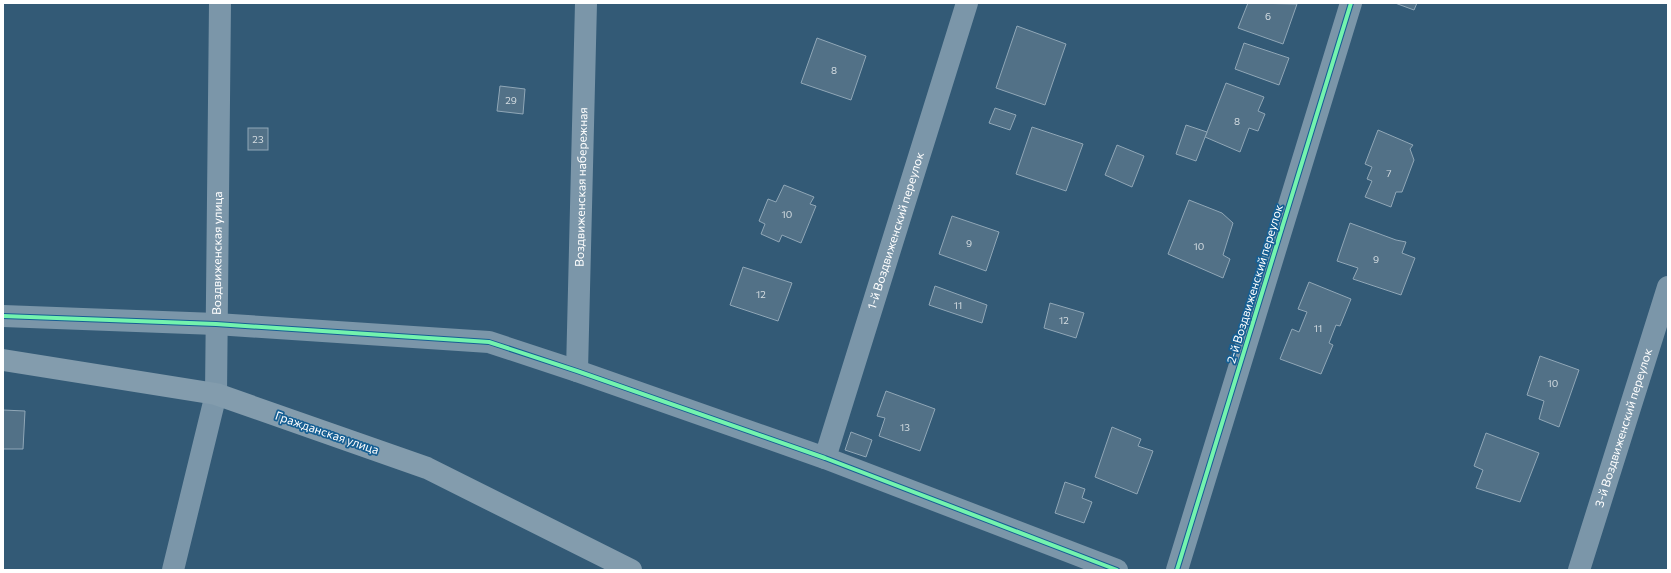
<svg xmlns="http://www.w3.org/2000/svg" width="1671" height="573" viewBox="0 0 1671 573" font-family="Commissioner,sans-serif">
<style>
.building{fill:#527187;stroke:#90a7b7}
.lines{fill:none;stroke-linecap:round;stroke-linejoin:round}
.street{stroke:#7b96a9;stroke-width:22}
.secondary{stroke:#839cad;stroke-width:22}
.cycleway-casing{stroke:#165f93;stroke-width:6}
.cycleway{stroke:#73f3ae;stroke-width:4}
.labels{text-anchor:middle;stroke-width:3.5;stroke-linejoin:round;paint-order:stroke}
.number-label{font-size:10px;fill:#d4dce1}
.street-label{font-size:12px;fill:#fff;stroke:#165f93}
</style>
<rect width="100%" height="100%" fill="#335a76"/>
<!-- building -->
<g class="building">
<polygon points="1248,3 1297,4 1283,44 1238,28"/>
<polygon points="1395,3 1417,3 1414,10"/>
<polygon points="1017,26 1066,44 1045,105 996,88"/>
<polygon points="817,38 866,56 851,100 801,83"/>
<polygon points="1244,43 1289,58 1279,85 1235,69"/>
<polygon points="1226,83 1264,97 1258,111 1265,114 1258,131 1249,128 1240,152 1205,137"/>
<polygon points="500,86 525,89 523,114 497,111"/>
<polygon points="995,108 1016,115 1010,130 989,123"/>
<polygon points="1186,125 1207,132 1196,161 1176,154"/>
<polygon points="1032,127 1083,144 1066,191 1016,174"/>
<rect x="248" y="128" width="20" height="22"/>
<polygon points="1378,130 1413,145 1410,149 1414,160 1402,192 1396,192 1391,207 1365,197 1372,181 1367,179 1372,167 1365,164"/>
<polygon points="1117,145 1144,156 1132,187 1105,175"/>
<polygon points="784,185 814,197 810,204 816,206 801,243 782,235 779,242 761,234 765,224 759,221 768,199 776,202"/>
<polygon points="1189,200 1222,213 1233,223 1223,255 1230,259 1223,278 1168,254"/>
<polygon points="952,216 999,232 986,271 939,254"/>
<polygon points="1350,223 1396,240 1406,242 1402,253 1415,258 1401,295 1353,279 1358,268 1337,261"/>
<polygon points="743,267 792,283 778,321 730,305"/>
<polygon points="1309,282 1351,299 1340,326 1336,325 1329,343 1333,345 1321,374 1280,359 1292,329 1299,332 1307,312 1298,309"/>
<polygon points="935,286 987,305 982,323 929,305"/>
<polygon points="1050,303 1084,313 1076,338 1044,328"/>
<polygon points="1540,356 1579,370 1559,427 1539,419 1544,401 1527,395"/>
<polygon points="886,391 935,409 920,451 879,436 885,418 877,416"/>
<polygon points="3,410 25,411 23,449 3,449"/>
<polygon points="1112,427 1141,439 1138,446 1153,451 1137,494 1095,477"/>
<polygon points="851,432 872,440 866,457 845,450"/>
<polygon points="1486,433 1539,453 1520,502 1476,488 1483,470 1474,466"/>
<polygon points="1065,482 1085,489 1082,498 1092,502 1084,523 1055,513"/>
</g>
<g class="lines">
<!-- street -->
<g class="street">
<polyline points="3,316 216,324 489,342 577,371 825,458 1117,570"/>
<path id="s1" d="M577,371L586,3"/>
<path id="s2" d="M825,458L967,3"/>
<path id="s3" d="M173,570L216,394L220,3"/>
<polyline points="1177,570 1351,3"/>
<path id="s4" d="M1579,570L1668,287"/>
</g>
<!-- secondary -->
<polyline class="secondary" points="3,360 216,394 427,468 631,570"/>
<!-- cycleway casing -->
<g class="cycleway-casing">
<g id="cycleway">
<polyline points="3,316 216,324 489,342 577,371 825,458 1117,570"/>
<polyline points="1177,570 1351,3"/>
</g>
</g>
<!-- cycleway -->
<use href="#cycleway" class="cycleway"/>
</g>
<g class="labels">
<!-- number labels -->
<g class="number-label">
<text x="1268" y="20">6</text>
<text x="834" y="74">8</text>
<text x="511" y="104">29</text>
<text x="1237" y="125">8</text>
<text x="258" y="143">23</text>
<text x="1389" y="177">7</text>
<text x="787" y="218">10</text>
<text x="969" y="247">9</text>
<text x="1199" y="250">10</text>
<text x="1376" y="263">9</text>
<text x="761" y="298">12</text>
<text x="958" y="309">11</text>
<text x="1064" y="324">12</text>
<text x="1318" y="332">11</text>
<text x="1553" y="387">10</text>
<text x="905" y="431">13</text>
</g>
<!-- street labels -->
<g class="street-label">
<text dy="4" stroke="none"><textPath href="#s1" startOffset="184">Воздвиженская набережная</textPath></text>
<text dy="4" stroke="none"><textPath href="#s2" startOffset="238">1-й Воздвиженский переулок</textPath></text>
<text dy="4" stroke="none"><textPath href="#s3" startOffset="322">Воздвиженская улица</textPath></text>
<text transform="translate(1255 284) rotate(-73)" y="4">2-й Воздвиженский переулок</text>
<text dy="4" stroke="none"><textPath href="#s4" startOffset="149">3-й Воздвиженский переулок</textPath></text>
<text transform="translate(327 433) rotate(19)" y="4">Гражданская улица</text>
</g>
</g>
<!-- border -->
<rect width="1671" height="573" fill="none" stroke="#ffffff" stroke-width="8"/>
</svg>
